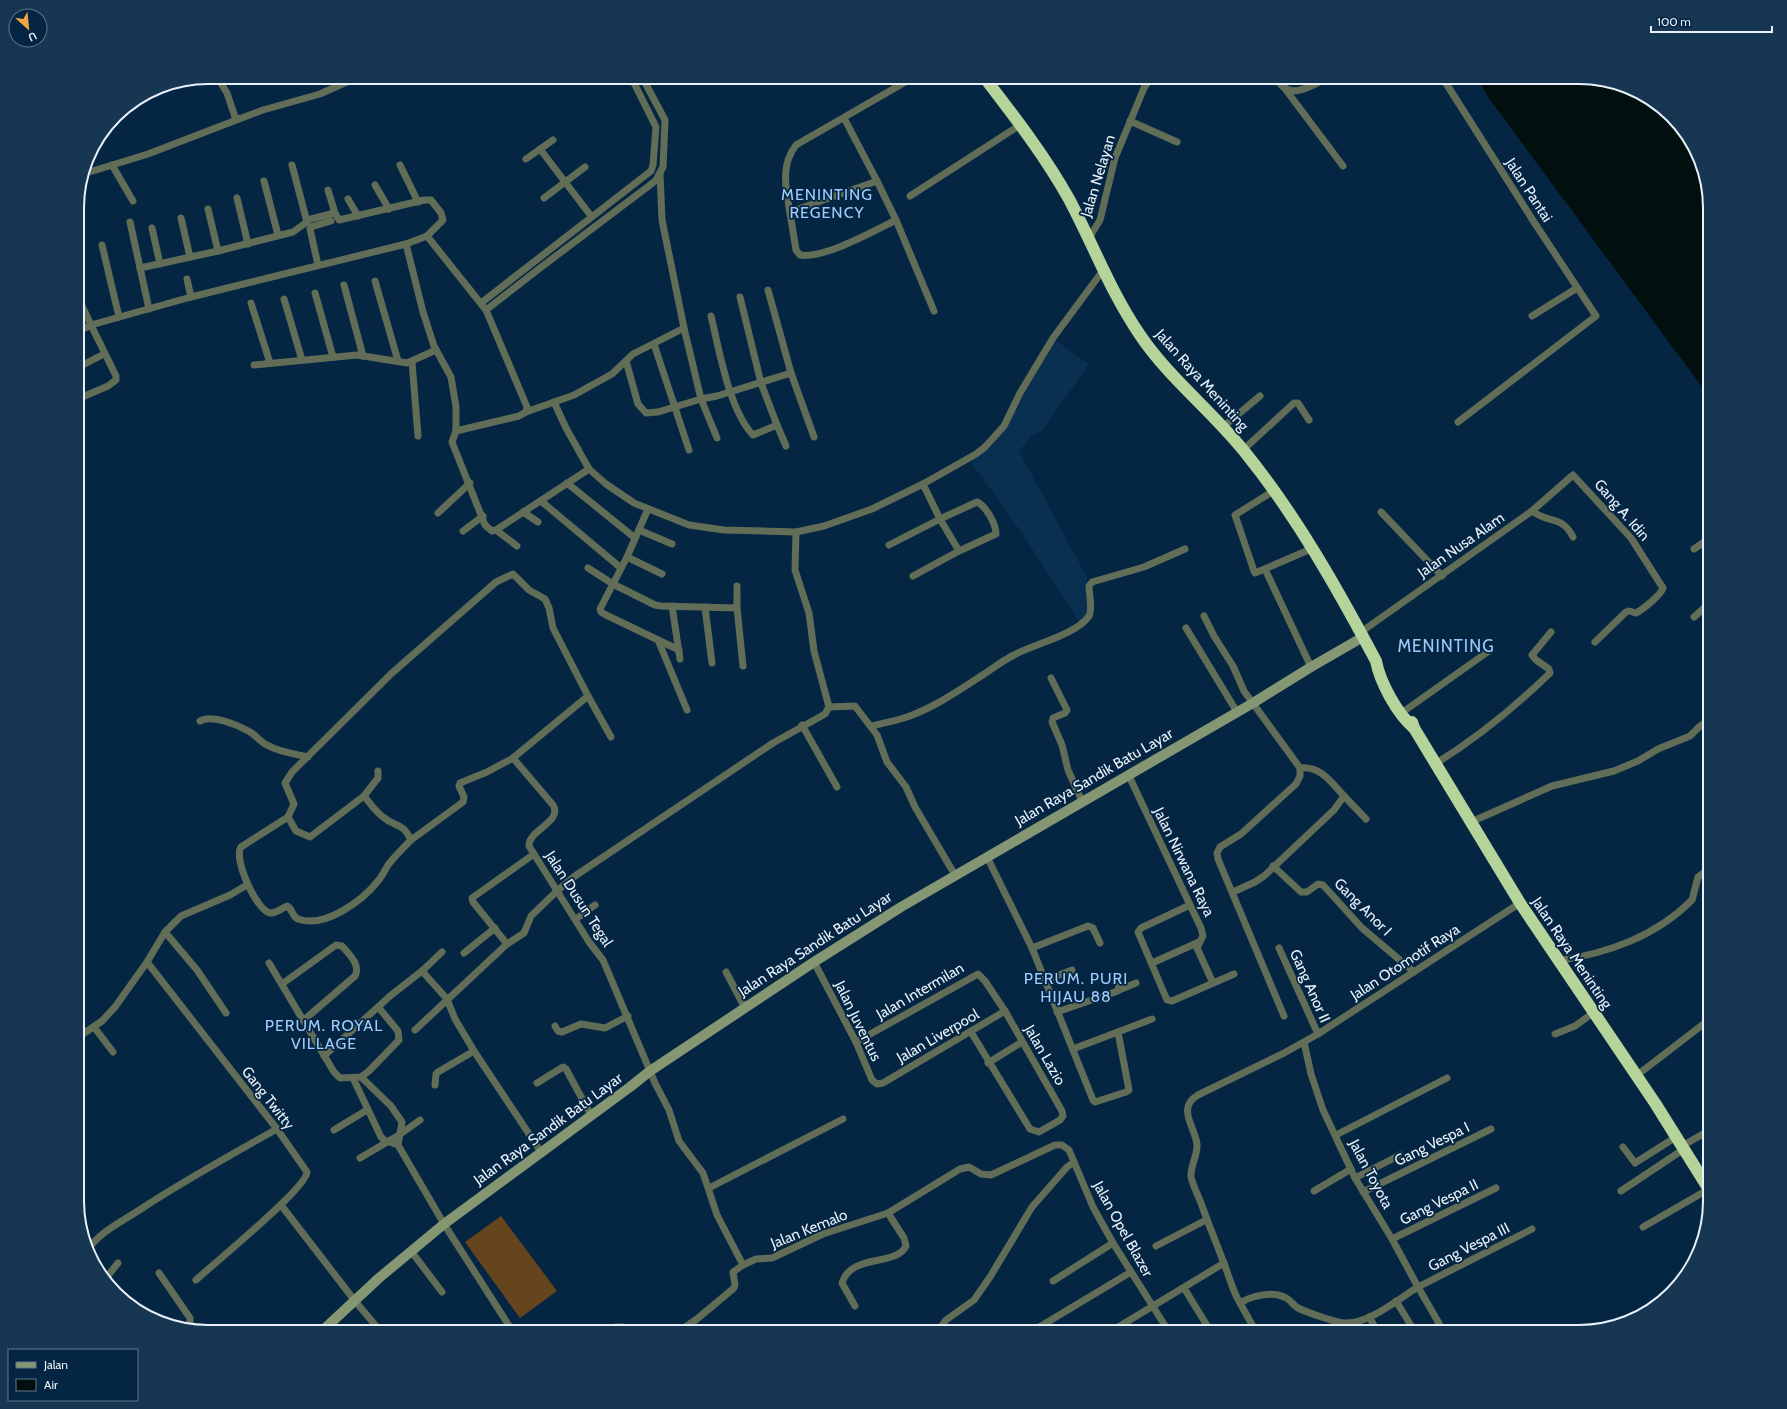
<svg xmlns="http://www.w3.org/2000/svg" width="1787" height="1409" viewBox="0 0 1787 1409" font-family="Cabin,sans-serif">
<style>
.built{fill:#092f51}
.pitch{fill:#65451e}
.water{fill:#01100f}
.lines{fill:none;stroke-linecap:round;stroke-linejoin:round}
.street{stroke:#616d56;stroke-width:7}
.secondary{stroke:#849672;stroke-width:10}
.highway{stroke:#b6d39a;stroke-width:12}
.labels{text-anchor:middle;stroke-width:3.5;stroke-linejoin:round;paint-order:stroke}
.street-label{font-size:15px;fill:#e8f1fb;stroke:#052643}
.neighbourhood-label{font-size:16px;letter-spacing:1px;fill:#9eccfc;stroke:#052643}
.quarter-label{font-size:17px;letter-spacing:1px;fill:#9eccfc;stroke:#052643}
.rim{fill:none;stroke:#e8f1fb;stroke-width:2}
</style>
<rect width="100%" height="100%" fill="#052643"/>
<!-- built -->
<polygon class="built" points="1055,340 1089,364 1043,430 1032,435 1019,451 1087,577 1091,615 1080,624 1026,539 971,462 1002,432"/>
<!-- pitch -->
<polygon class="pitch" points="501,1216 557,1291 520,1318 465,1242"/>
<!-- water -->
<polygon class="water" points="1477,77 1579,77 1621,84 1659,104 1697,150 1710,208 1710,398 1488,97"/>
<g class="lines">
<!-- street -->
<g class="street">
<polyline points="217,77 227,93 235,117 239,119 263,110 320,94 358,77"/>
<path d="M1276,77C1288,103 1311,86 1329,77"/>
<polyline points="1442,77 1534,222 1596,316 1458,422"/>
<polyline points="1286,90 1343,166"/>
<polyline points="844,118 877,181 896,220 934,311"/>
<polyline points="1130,121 1177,142"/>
<polyline points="540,149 591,216"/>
<polyline points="526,159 553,140"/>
<polyline points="112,165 133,201"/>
<polyline points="292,165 307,222"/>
<polyline points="400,165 418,202"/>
<polyline points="83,174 148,154 239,119"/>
<polyline points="660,174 662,220 684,328 701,399 717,396 791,373 814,437"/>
<polyline points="264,181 278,235"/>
<polyline points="375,185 389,209"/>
<polyline points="328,190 335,213 339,220 424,200 431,200 441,213 443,220 427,236"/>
<polyline points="910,196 1020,125"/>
<polyline points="237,198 248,244"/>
<polyline points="544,198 585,167"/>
<polyline points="348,199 358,216"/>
<polyline points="208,209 218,251"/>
<polyline points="790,212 877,181"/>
<polyline points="181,218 190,257"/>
<path d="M896,220C874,231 824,259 800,255L796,250C794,238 792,225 790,213C786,189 780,166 796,145L914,77"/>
<polyline points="130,222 149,309"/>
<polyline points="152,228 160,264"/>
<polyline points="1089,238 1100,220 1115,158 1144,88 1151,77"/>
<polyline points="406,244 423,312 434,346 451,377 456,407 456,431 452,442 485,525 492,531 496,530 589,469 606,484 634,503 689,525 724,530 796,532"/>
<polyline points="102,245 119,317"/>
<polyline points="318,265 310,229 311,227 331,221"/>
<polyline points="140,268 218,251 293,232 311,219 335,213"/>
<polyline points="187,279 191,297"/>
<polyline points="375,281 398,361"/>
<polyline points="344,285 363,356"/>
<polyline points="768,290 791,373"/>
<polyline points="315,293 333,357"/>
<polyline points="77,295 91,325 77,332"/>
<polyline points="284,299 302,360"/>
<polyline points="251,303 270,363"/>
<polyline points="481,303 651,171 653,165 656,127 631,77"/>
<polyline points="486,310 544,265 650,185 656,180 663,167 665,120 642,77"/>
<path d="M711,316C719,349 729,410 753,435L777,425L761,383L740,297"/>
<polyline points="1532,316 1577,288"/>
<polyline points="654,344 689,450"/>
<polyline points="626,361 638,404 646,413 658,412 701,399 717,438"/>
<polyline points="412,362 418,436"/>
<polyline points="254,365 357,355 407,363 436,350"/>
<polyline points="77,368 104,354"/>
<polyline points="80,398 108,386 116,380 116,376 91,325 191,297 406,244 427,236 486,310 527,407 526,412 519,416 456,431"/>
<polyline points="554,402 566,428 589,469"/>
<polyline points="526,412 574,395 612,374 633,354 684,328"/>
<polyline points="777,425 786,446"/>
<polyline points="1223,427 1260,396"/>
<polyline points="1243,450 1294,403 1298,403 1309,420"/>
<polyline points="567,483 635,538"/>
<polyline points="1275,490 1235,515 1254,571 1255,573 1311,549"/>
<polyline points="541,501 621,568"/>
<polyline points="648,509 627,557 600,609 601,612 606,615 679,650"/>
<path d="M1532,511C1549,524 1562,515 1573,537"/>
<polyline points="523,512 538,522"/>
<polyline points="1381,512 1442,576"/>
<polyline points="438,513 470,483"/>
<polyline points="496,530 517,546"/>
<polyline points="639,530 672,544"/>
<polyline points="463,531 483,516"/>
<polyline points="889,545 940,519 959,551"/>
<polyline points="1694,549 1710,538"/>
<polyline points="627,557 662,574"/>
<polyline points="588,568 613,584 655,605 661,606 737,608 737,586"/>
<polyline points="1265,569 1311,667"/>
<path d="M913,576L959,551L996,534C996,524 986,506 977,502L940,519L923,484"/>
<polyline points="672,606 680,659"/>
<polyline points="705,607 712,663"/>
<polyline points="737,608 743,666"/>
<polyline points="1204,616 1214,636 1233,666 1244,691 1300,768 1300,776 1296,784 1241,834 1220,847 1217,853 1218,859 1284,1016"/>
<polyline points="1694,617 1710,603"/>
<polyline points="1186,628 1237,712"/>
<path d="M1361,632L1532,511L1573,475L1631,538L1663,588C1661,595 1642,610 1636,613L1629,611L1626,612L1595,642"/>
<polyline points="658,640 687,710"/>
<polyline points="1051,678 1067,710 1065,713 1053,718 1052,722 1062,745 1068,770 1082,801"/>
<polyline points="588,696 611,737"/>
<polyline points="1407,709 1489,651"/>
<path d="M200,721C212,714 238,725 250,732C256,735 260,742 267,745C279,752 295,754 308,757"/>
<polyline points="802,725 837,787"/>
<path d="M872,726C883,723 896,721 907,717C933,708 958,691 981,676C992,669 1002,661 1014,655C1034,644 1076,635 1089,616C1093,609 1089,594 1089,586L1092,582L1144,567L1185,549"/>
<path d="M513,758L553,805C563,822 528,830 529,846L589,942L603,960L655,1083L669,1110L679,1141L703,1173L717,1215L743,1265L756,1259L772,1258L823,1234L888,1213L960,1169L969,1167L981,1174L991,1175L1055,1145H1062L1069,1150L1093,1207L1113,1243L1169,1332"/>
<path d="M1435,764C1477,738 1515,707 1550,673L1549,669L1536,660L1532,655L1551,632"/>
<path d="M378,771V778L364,796L310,837L296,831L288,817L241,847C233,858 256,910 270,913C275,914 282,908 287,906C293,909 292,917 298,919C325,929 363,900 378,881C382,876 385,870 388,865C395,856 403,848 411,840"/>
<polyline points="1128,774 1201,928 1203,936 1197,948 1213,983"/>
<polyline points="1344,796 1366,819"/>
<path d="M288,817L294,804L285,783L292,772L392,673L496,582L513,574L529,590L545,599L549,608L553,628L588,696L513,758L487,772L460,783L459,786L464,797L463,802L411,840C402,821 396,828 383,817C375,811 370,803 364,796"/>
<polyline points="1471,822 1552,786 1614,771 1638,761 1658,749 1690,736 1700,726 1710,720"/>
<polyline points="987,857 1032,948 1093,1100 1095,1102 1126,1092 1129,1090 1118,1032"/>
<polyline points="1273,866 1301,892 1307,892 1318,884 1323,885 1362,928 1414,972"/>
<polyline points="955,875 915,807 906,787 887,762 877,735 855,706 829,707 814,651 809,613 795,570 796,532 824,526 872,509 923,484 976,454 985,447 1004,426 1020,393 1053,338 1104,269"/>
<path d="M1233,892L1255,882L1264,876L1334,810L1344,796C1331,782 1321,766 1300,768"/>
<polyline points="1190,905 1141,928 1138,932 1167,1000 1172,1001 1234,974"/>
<polyline points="576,919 595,905"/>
<polyline points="165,932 197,970 226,1013"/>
<polyline points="507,944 473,902 472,898 534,854"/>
<polyline points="1032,948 1088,926 1093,928 1100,943"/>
<polyline points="1279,948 1318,1034"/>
<polyline points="464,953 495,928"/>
<path d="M1557,961C1608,953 1655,937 1692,900L1698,877L1710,868"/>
<path d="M147,962L277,1129L307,1172C307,1188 212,1265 196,1280"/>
<polyline points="814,962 856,1042 872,1080 877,1084 883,1083 1005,1011"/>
<polyline points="269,963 334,1072 340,1078 361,1077 369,1071 399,1040 398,1031 379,1008"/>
<polyline points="1152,963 1199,942"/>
<polyline points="422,971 442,952"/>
<polyline points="726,972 745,1008"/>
<polyline points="1044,981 1072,970"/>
<path d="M282,984L336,945L342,946C349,954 361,965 355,976L304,1020"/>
<polyline points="1119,990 1136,983"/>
<polyline points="1057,1012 1115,992 1119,990 1118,981"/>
<polyline points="555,1026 558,1031 562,1032 581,1024 605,1028 628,1016"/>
<polyline points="94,1027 113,1052"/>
<polyline points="415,1030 507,944 524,933 531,916 558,890 575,876 773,743 825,714 829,707"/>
<polyline points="1555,1034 1575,1026 1593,1013"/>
<polyline points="77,1038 102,1021 115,1007 147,962 165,932 181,916 230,895 247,885"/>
<polyline points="856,1042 978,974 985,981 1005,1011 1062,1111 1063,1116 1060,1120 1039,1132 1030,1129 971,1032"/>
<path d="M1304,1042L1311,1074L1323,1110L1355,1178L1392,1239L1418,1287C1398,1299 1369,1324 1345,1323C1337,1323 1306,1312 1298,1308C1293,1305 1290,1299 1284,1297C1272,1291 1251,1296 1240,1303C1232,1290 1229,1275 1223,1261C1216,1242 1208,1223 1201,1203C1198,1195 1193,1186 1191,1177C1190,1166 1198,1155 1197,1144C1195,1127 1176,1108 1198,1095L1284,1053L1318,1034L1520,903"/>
<polyline points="1073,1049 1152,1019"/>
<polyline points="324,1056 390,996 422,971 447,999 455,1019 474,1051 541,1152"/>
<polyline points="988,1063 1022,1042"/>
<polyline points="1636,1076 1710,1019"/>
<polyline points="361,1077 391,1106 402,1122 398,1145 444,1224 513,1332"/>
<polyline points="353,1078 381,1137 384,1140 398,1145"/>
<polyline points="537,1083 563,1067 566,1069 591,1115"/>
<polyline points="435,1085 436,1074 438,1072 474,1051"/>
<polyline points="334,1130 367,1110"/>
<polyline points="1336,1135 1447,1078"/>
<polyline points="1682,1146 1710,1130"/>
<polyline points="1623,1147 1635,1163 1676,1137"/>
<polyline points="360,1158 399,1135 420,1120"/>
<polyline points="1355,1178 1400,1155"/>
<polyline points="709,1188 843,1119"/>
<polyline points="1314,1191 1351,1169"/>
<polyline points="1621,1191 1684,1149"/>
<polyline points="1363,1192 1491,1129"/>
<polyline points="281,1205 355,1301 381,1332"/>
<polyline points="1643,1227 1709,1189"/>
<polyline points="1392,1239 1496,1188"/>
<polyline points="1156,1246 1206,1220"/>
<path d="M88,1249C102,1230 125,1220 144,1207C187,1179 232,1154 277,1129"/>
<polyline points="411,1251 442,1292"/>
<polyline points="159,1273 190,1318 190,1323 185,1328"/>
<polyline points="106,1278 118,1263"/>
<polyline points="1053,1281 1113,1243"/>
<polyline points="1184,1288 1211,1332"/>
<polyline points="1396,1301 1415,1332"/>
<polyline points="1240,1303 1256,1332"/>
<path d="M855,1306L842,1283C851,1253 896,1267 906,1246L904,1238L888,1213"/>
<polyline points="1369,1317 1378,1332"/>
<polyline points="607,1332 615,1327 623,1327 628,1332"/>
<polyline points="678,1332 697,1319 734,1288 735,1285 733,1272 743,1265"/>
<polyline points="938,1332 946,1320 974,1300 990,1277 1032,1207 1067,1167 1074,1162"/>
<polyline points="1031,1332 1131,1272"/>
<polyline points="1110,1332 1224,1263"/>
<polyline points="1444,1332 1418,1287 1532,1229"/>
</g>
<!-- secondary -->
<polyline class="secondary" points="321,1332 379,1278 444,1224 630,1087 650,1071 814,962 901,907 1253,703 1311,667 1363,637"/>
<!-- highway -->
<g class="highway">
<path d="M984,77C1014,116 1045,156 1069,199C1093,244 1111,293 1140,335C1169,378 1211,410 1244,451C1296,515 1337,588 1376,661C1380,682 1397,714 1414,728"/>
<polyline points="1412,722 1414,728 1520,903 1655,1103 1710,1191"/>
</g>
</g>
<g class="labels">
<!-- street labels -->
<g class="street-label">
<text transform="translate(1098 176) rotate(-73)" y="5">Jalan Nelayan</text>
<text transform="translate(1529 190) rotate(57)" y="5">Jalan Pantai</text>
<text transform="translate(1202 380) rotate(48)" y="5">Jalan Raya Meninting</text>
<text transform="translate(1622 510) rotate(49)" y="5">Gang A. Idin</text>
<text transform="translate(1461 545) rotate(-35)" y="5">Jalan Nusa Alam</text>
<text transform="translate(1094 777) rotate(-30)" y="5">Jalan Raya Sandik Batu Layar</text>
<text transform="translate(1184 862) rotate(64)" y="5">Jalan Nirwana Raya</text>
<text transform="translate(579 899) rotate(57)" y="5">Jalan Dusun Tegal</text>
<text transform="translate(1363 907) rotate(45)" y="5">Gang Anor I</text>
<text transform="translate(815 944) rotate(-33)" y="5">Jalan Raya Sandik Batu Layar</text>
<text transform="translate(1572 953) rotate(56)" y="5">Jalan Raya Meninting</text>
<text transform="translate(1405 962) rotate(-33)" y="5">Jalan Otomotif Raya</text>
<text transform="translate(1310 986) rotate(66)" y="5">Gang Anor II</text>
<text transform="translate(920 991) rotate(-30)" y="5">Jalan Intermilan</text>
<text transform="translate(858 1021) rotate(64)" y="5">Jalan Juventus</text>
<text transform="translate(938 1036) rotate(-30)" y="5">Jalan Liverpool</text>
<text transform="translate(1045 1055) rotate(60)" y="5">Jalan Lazio</text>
<text transform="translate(268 1098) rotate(52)" y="5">Gang Twitty</text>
<text transform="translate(548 1129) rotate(-36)" y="5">Jalan Raya Sandik Batu Layar</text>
<text transform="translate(1432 1144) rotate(-26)" y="5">Gang Vespa I</text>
<text transform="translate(1371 1174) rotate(62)" y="5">Jalan Toyota</text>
<text transform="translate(1439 1202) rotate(-26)" y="5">Gang Vespa II</text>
<text transform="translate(809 1229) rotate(-22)" y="5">Jalan Kemalo</text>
<text transform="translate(1123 1229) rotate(61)" y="5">Jalan Opel Blazer</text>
<text transform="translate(1469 1247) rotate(-27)" y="5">Gang Vespa III</text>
</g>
<!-- neighbourhood labels -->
<g class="neighbourhood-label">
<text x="827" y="200">MENINTING<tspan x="827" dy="18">REGENCY</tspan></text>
<text x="1076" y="984">PERUM. PURI<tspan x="1076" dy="18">HIJAU 88</tspan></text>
<text x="324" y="1031">PERUM. ROYAL<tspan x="324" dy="18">VILLAGE</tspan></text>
</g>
<!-- quarter labels -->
<g class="quarter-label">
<text x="1446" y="652">MENINTING</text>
</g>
</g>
<!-- crop -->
<path d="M0 0H1787V1409H0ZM208 84H1579A124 124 0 0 1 1703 208V1201A124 124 0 0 1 1579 1325H208A124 124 0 0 1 84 1201V208A124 124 0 0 1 208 84Z" fill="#173652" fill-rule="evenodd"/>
<path class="rim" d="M208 84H1579A124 124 0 0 1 1703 208V1201A124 124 0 0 1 1579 1325H208A124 124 0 0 1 84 1201V208A124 124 0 0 1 208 84Z"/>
<!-- legend -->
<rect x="8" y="1349" width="130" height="52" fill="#052643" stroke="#60778d"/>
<rect x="16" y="1362" width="20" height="6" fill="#849672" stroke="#60778d"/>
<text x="44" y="1369" font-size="12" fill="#e8f1fb">Jalan</text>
<rect x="16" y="1379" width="20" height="12" fill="#01100f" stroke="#60778d"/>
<text x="44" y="1389" font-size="12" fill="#e8f1fb">Air</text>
<!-- north arrow -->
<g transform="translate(28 28) rotate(153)"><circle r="19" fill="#052643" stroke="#60778d"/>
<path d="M0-3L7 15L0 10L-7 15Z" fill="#f1a540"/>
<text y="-6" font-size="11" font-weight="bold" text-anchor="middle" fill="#e8f1fb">U</text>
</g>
<!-- scale -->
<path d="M1651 26v6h121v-6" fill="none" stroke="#e8f1fb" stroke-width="2"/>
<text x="1657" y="26" font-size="12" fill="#e8f1fb" stroke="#052643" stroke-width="3" paint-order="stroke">100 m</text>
</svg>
